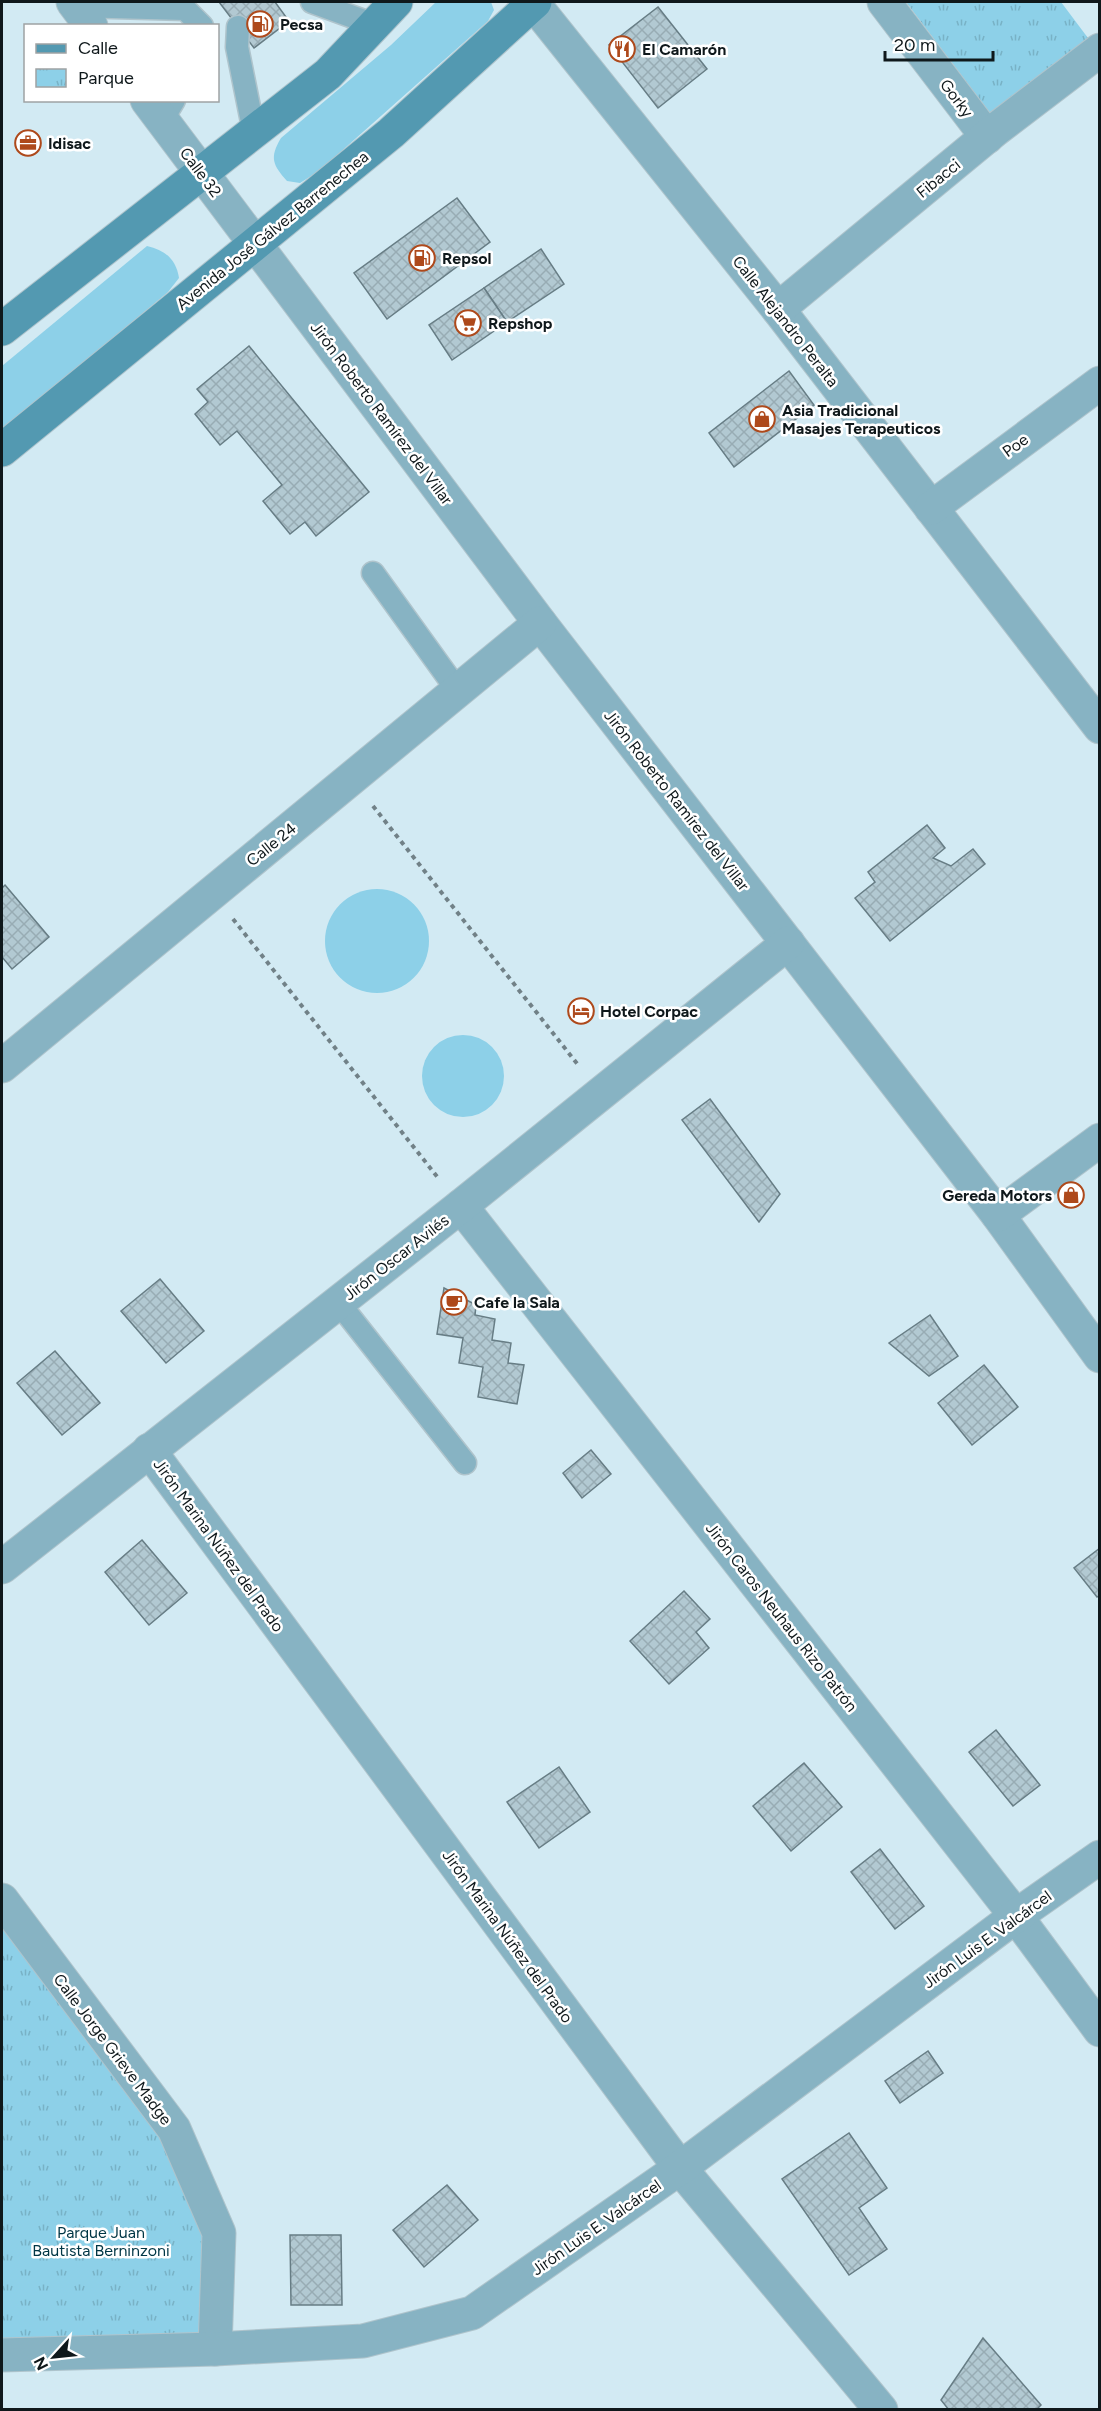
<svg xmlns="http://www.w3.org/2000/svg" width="1101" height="2411" viewBox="0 0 1101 2411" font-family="Figtree,sans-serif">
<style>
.grass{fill:#8dd0e8}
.park{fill:url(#park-tufts)}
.building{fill:url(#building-cross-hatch);stroke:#677d85;stroke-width:1.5}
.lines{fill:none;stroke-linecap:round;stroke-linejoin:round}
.service-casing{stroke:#afc4cc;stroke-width:25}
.minor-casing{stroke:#afc4cc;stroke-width:35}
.secondary-casing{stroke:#afc4cc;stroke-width:35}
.path{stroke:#718187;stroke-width:4;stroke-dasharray:4.5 4.5;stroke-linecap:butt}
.service{stroke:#87b3c3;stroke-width:22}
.minor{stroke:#87b3c3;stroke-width:33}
.secondary{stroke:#5399b1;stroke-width:33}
.labels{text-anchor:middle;stroke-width:5;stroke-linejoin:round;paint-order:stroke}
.poi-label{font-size:16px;font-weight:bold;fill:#0f181b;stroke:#fff;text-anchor:start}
.street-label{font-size:16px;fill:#0f181b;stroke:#fff}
.park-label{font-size:16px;fill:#003645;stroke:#fff}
</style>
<defs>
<pattern id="park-tufts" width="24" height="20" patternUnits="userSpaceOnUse" patternTransform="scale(1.5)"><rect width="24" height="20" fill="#8dd0e8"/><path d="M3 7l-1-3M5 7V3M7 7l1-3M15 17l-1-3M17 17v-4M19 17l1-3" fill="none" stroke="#78b2c6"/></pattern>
<pattern id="building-cross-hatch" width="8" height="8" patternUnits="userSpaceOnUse" patternTransform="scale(1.5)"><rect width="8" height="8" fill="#b2c9d2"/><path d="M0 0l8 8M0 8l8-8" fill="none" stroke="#98acb4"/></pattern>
</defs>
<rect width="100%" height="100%" fill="#d2eaf3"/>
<!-- grass -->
<g class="grass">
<path d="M436,2H491L494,10L488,21L319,171L300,183L287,181C273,165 269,158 281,138L391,45Z"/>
<path d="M147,246C165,250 176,259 179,278L168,292L2,431V366Z"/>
<circle cx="377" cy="941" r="52"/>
<circle cx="463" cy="1076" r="41"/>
</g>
<!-- park -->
<g class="park">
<polygon points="906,2 1061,2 1091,42 993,117"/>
<polygon points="2,1919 163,2136 208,2237 202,2338 2,2345"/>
</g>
<!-- building -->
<g class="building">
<polygon points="219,2 275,2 289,21 254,48"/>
<polygon points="658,7 707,69 658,108 609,45"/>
<polygon points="457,198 490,242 387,319 354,273"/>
<polygon points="541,249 564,284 507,322 484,288"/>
<polygon points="484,288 507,322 452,360 429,325"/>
<polygon points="249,346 369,492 316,536 305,522 290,534 263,501 282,485 237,431 220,445 195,414 208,402 197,389"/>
<polygon points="789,371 814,405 734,467 709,433"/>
<polygon points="927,825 945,848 933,858 951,866 973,849 985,864 890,941 855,898 875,882 868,872"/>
<polygon points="5,885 49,937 12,969 2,957 2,888"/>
<polygon points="710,1099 780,1194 759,1222 682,1120"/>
<polygon points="160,1279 204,1331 166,1363 121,1311"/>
<polygon points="444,1288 476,1305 475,1315 495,1319 492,1340 511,1343 508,1363 524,1365 517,1404 478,1397 483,1367 459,1363 463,1338 437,1334"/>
<polygon points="930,1315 958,1356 929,1376 889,1343"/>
<polygon points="55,1351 100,1403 62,1435 17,1383"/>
<polygon points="984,1365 1018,1407 972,1445 938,1403"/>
<polygon points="591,1450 611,1474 582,1498 563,1473"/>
<polygon points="142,1540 187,1593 149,1625 105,1572"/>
<polygon points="1100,1548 1100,1595 1097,1597 1074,1568"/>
<polygon points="684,1591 710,1619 696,1632 709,1648 669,1684 630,1641"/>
<polygon points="996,1730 1040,1785 1013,1806 969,1752"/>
<polygon points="804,1763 842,1807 791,1851 753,1806"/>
<polygon points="559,1767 590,1812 539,1848 507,1802"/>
<polygon points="880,1849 924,1906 895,1929 851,1872"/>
<polygon points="928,2051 943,2073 900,2103 885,2081"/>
<polygon points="849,2133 887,2188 859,2208 887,2249 849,2275 782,2179"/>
<polygon points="447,2185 478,2220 424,2267 393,2230"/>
<polygon points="290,2235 341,2235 342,2305 291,2305"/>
<polygon points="983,2338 1041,2405 1036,2410 949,2410 941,2400"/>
</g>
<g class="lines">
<!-- service casing -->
<g class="service-casing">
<g id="service">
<polyline points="312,2 375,25"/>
<polyline points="76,6 185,9 202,26"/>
<polyline points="238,27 237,47 254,132"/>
<polyline points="162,120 174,100"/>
<polyline points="373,573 458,691"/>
<polyline points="338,1302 465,1463"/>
</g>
</g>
<!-- minor casing -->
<g class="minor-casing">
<g id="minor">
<polyline points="73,2 91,26"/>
<polyline points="536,2 533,3 778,309 1100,727"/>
<polyline points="884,2 987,137"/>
<polyline points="147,100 540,623 998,1215 1100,1356"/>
<polyline points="778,309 995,130 1100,50"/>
<polyline points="931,508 1100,383"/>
<polyline points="2,1066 540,623"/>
<polyline points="461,1206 1016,1916 1100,2030"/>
<polyline points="998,1215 1100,1140"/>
<polyline points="149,1450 680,2168 881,2410"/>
<polyline points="2,1567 461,1206 788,943"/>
<polyline points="2,1900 174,2129 219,2233 215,2349"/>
<polyline points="2,2355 215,2349 363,2341 472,2313 680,2168 1016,1916 1100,1857"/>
</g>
</g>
<!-- secondary casing -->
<g class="secondary-casing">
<g id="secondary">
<polyline points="2,329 328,74 396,2"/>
<polyline points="2,450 391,133 535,2"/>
</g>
</g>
<!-- path -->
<g class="path">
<polyline points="373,806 579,1066"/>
<polyline points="233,919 439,1179"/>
</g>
<!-- service -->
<use href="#service" class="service"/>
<!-- minor -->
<use href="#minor" class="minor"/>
<!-- secondary -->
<use href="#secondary" class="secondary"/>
</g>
<!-- icons -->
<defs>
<g id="fuel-ring" transform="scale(1.35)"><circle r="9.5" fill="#fff" stroke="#ae491b" stroke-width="1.5"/><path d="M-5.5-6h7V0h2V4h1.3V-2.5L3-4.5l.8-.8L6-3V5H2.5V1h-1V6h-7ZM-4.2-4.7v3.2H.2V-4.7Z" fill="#ae491b"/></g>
<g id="restaurant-ring" transform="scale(1.35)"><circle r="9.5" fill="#fff" stroke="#ae491b" stroke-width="1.5"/><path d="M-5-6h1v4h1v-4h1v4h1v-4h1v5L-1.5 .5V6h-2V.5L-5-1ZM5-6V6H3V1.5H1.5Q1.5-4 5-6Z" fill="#ae491b"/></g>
<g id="office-ring" transform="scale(1.35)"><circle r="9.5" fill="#fff" stroke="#ae491b" stroke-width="1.5"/><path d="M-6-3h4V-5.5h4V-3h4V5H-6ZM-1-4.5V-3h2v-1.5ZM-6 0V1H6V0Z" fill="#ae491b"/></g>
<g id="supermarket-ring" transform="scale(1.35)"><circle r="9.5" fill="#fff" stroke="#ae491b" stroke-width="1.5"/><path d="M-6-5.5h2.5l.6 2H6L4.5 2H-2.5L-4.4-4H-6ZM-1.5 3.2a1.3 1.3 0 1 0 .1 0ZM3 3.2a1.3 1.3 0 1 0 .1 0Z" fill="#ae491b"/></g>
<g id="shop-ring" transform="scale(1.35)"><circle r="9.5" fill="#fff" stroke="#ae491b" stroke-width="1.5"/><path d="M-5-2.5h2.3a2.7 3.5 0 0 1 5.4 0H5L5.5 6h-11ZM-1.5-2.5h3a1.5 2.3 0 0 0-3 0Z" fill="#ae491b"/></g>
<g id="hotel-ring" transform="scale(1.35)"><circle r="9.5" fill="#fff" stroke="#ae491b" stroke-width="1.5"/><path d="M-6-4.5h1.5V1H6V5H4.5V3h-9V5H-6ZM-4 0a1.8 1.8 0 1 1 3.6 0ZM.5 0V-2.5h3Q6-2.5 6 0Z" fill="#ae491b"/></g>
<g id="cafe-ring" transform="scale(1.35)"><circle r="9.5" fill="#fff" stroke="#ae491b" stroke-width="1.5"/><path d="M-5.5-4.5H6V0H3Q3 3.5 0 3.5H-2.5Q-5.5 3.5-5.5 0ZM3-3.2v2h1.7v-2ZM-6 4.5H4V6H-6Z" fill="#ae491b"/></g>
</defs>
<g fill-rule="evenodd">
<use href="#fuel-ring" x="260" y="24"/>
<use href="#restaurant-ring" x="622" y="49"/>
<use href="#office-ring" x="28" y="143"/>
<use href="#fuel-ring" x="422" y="258"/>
<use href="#supermarket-ring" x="468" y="323"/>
<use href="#shop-ring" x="762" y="419"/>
<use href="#hotel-ring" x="581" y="1011"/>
<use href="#shop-ring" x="1071" y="1195"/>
<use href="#cafe-ring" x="454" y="1302"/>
</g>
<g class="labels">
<!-- poi labels -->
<g class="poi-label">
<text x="280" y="30">Pecsa</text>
<text x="642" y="55">El Camarón</text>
<text x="48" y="149">Idisac</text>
<text x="442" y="264">Repsol</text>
<text x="488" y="329">Repshop</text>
<text x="782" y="416">Asia Tradicional<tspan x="782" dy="18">Masajes Terapeuticos</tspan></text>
<text x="600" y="1017">Hotel Corpac</text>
<text x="1052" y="1201" text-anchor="end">Gereda Motors</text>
<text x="474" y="1308">Cafe la Sala</text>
</g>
<!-- street labels -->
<g class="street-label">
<text transform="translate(957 98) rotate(53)" y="6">Gorky</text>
<text transform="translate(201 172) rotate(53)" y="6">Calle 32</text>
<text transform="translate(938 178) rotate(-39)" y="6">Fibacci</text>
<text transform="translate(272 230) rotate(-39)" y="6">Avenida José Gálvez Barrenechea</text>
<text transform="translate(786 321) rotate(52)" y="6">Calle Alejandro Peralta</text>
<text transform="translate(382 413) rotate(53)" y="6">Jirón Roberto Ramírez del Villar</text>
<text transform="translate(1015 445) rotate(-36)" y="6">Poe</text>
<text transform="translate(677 800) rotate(52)" y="6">Jirón Roberto Ramírez del Villar</text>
<text transform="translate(271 844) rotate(-39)" y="6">Calle 24</text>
<text transform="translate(396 1257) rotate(-38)" y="6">Jirón Oscar Avilés</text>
<text transform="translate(219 1545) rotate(54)" y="6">Jirón Marina Núñez del Prado</text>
<text transform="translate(782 1617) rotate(52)" y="6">Jirón Caros Neuhaus Rizo Patrón</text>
<text transform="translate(508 1936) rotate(54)" y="6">Jirón Marina Núñez del Prado</text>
<text transform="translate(987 1939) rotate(-36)" y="6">Jirón Luis E. Valcárcel</text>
<text transform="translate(113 2049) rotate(53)" y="6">Calle Jorge Grieve Madge</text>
<text transform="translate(596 2227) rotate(-35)" y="6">Jirón Luis E. Valcárcel</text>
</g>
<!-- park labels -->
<g class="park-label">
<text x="101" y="2238">Parque Juan<tspan x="101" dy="18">Bautista Berninzoni</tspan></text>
</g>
</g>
<!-- border -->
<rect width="1101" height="2411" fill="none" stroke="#0f181b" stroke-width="6"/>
<!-- legend -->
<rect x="24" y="24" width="195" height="78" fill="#ffffff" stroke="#9fa3a4" stroke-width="1.5"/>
<rect x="36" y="44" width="30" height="9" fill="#5399b1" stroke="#9fa3a4" stroke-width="1.5"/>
<text x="78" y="54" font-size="18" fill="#0f181b">Calle</text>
<rect x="36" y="69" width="30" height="18" fill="url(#park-tufts)" stroke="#9fa3a4" stroke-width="1.5"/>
<text x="78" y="84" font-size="18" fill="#0f181b">Parque</text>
<!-- north arrow -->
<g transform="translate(54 2357) rotate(243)" stroke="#ffffff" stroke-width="4.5" paint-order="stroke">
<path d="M0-4.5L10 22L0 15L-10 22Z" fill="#0f181b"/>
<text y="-9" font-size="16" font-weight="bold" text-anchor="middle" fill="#0f181b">N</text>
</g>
<!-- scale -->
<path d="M885 51v9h108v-9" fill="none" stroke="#0f181b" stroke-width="3"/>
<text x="894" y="51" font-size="18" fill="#0f181b" stroke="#ffffff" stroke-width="4.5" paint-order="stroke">20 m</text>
</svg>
